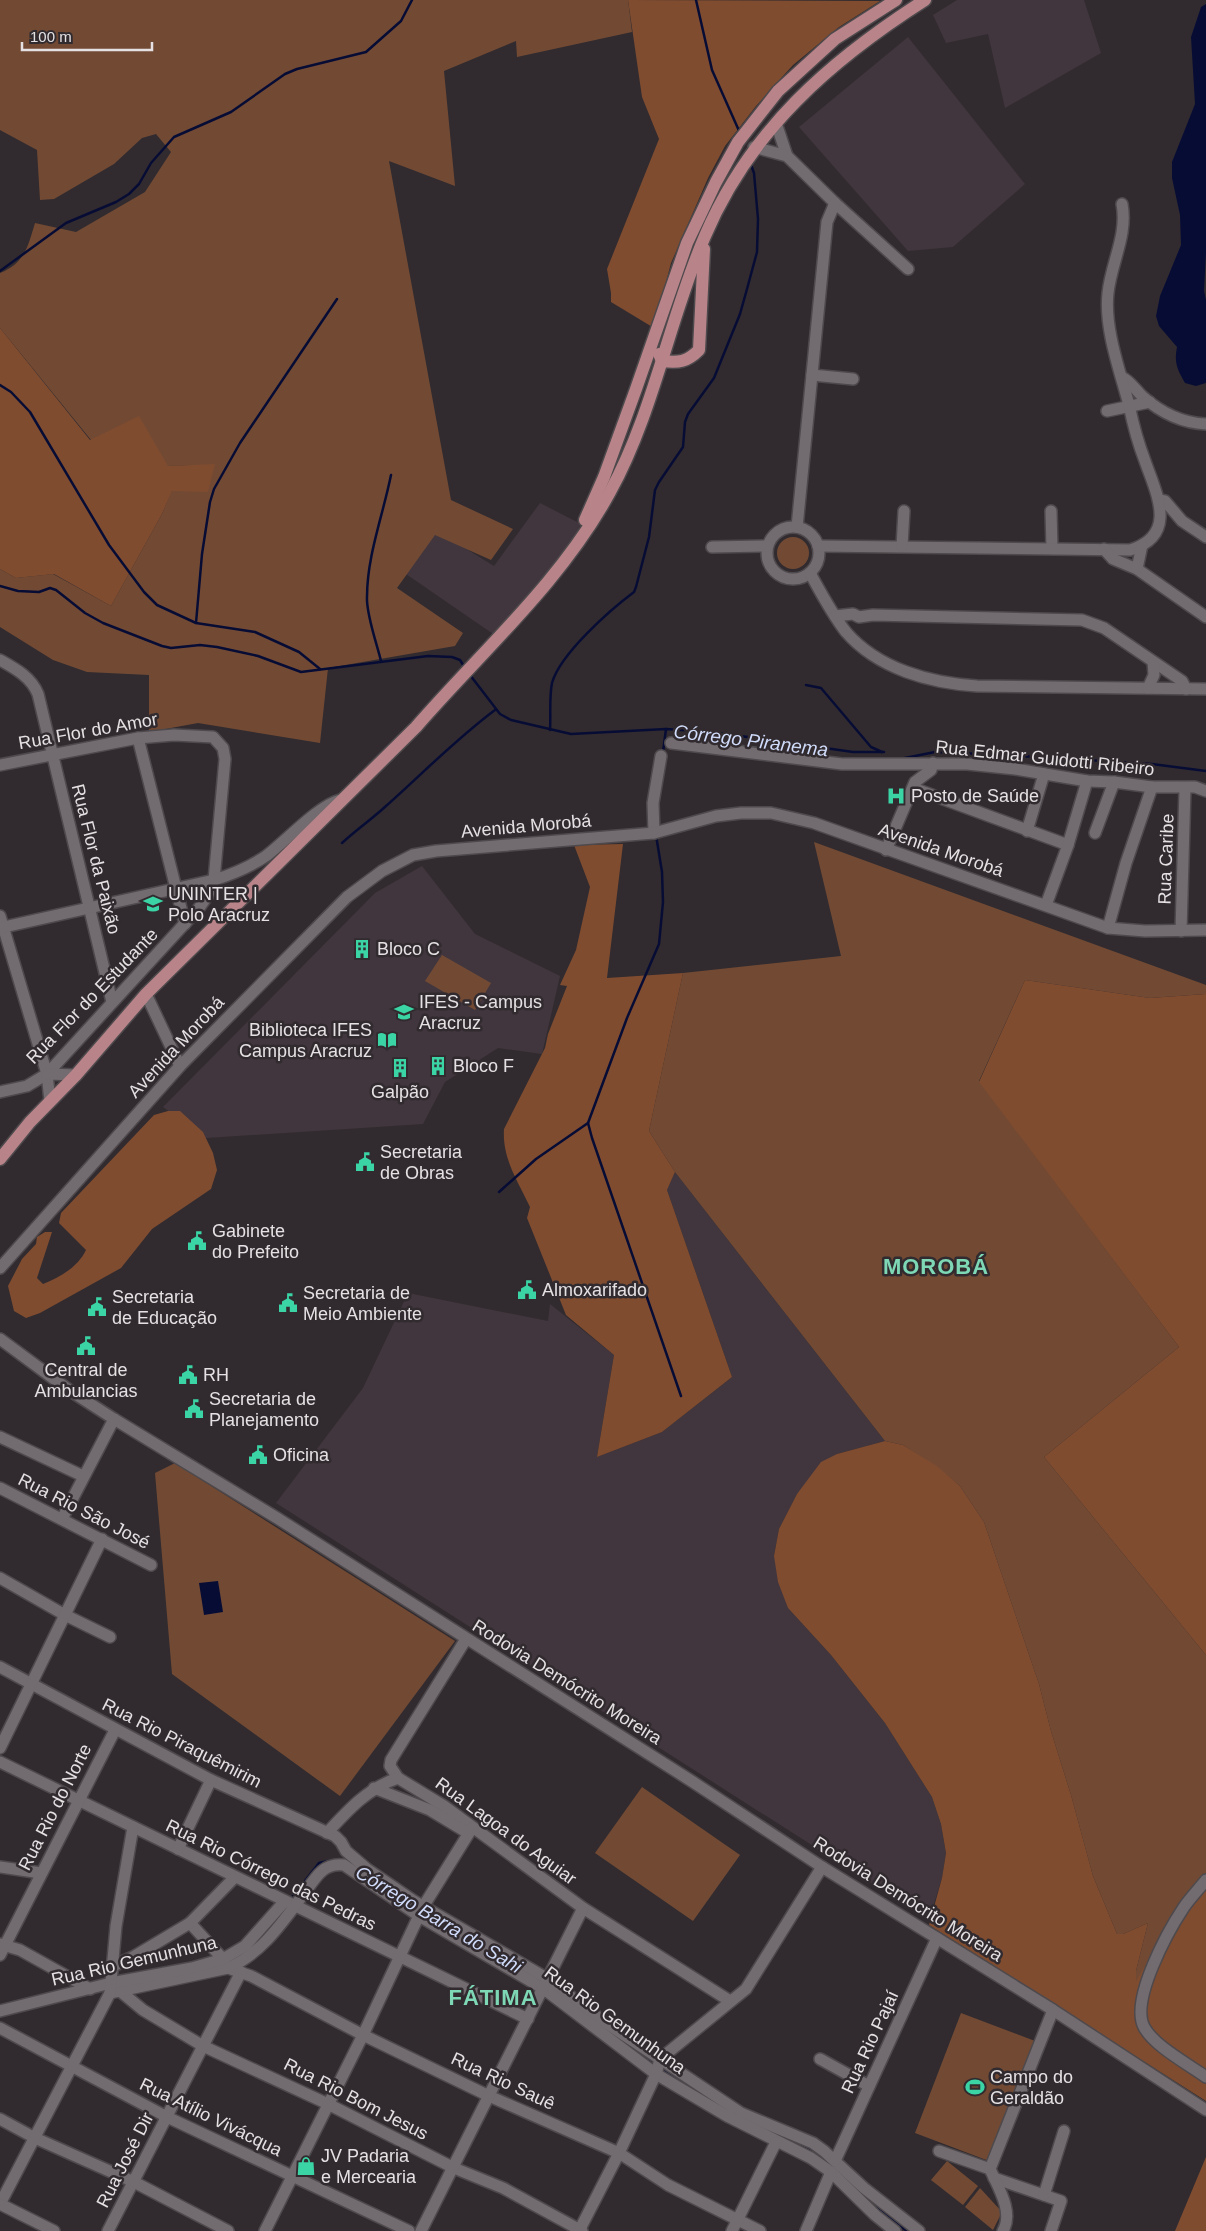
<svg xmlns="http://www.w3.org/2000/svg" width="1206" height="2231" viewBox="0 0 1206 2231" font-family="Helvetica,sans-serif">
<style>
.built{fill:#41363d}
.green{fill:#724a34}
.forest{fill:#7f4c30}
.water{fill:#070c35}
.lines{fill:none;stroke-linecap:round;stroke-linejoin:round}
.stream{stroke:#070c35;stroke-width:2.5}
.minor-casing{stroke:#4e494c;stroke-width:14}
.major-casing{stroke:#4e494c;stroke-width:15}
.minor{stroke:#726b6f;stroke-width:11}
.major{stroke:#b88489;stroke-width:12}
.labels{text-anchor:middle;stroke-width:5;stroke-linejoin:round;paint-order:stroke}
.street-label{font-size:18px;fill:#e5e1e3;stroke:#312b2f}
.poi-label{font-size:18px;fill:#e5e1e3;stroke:#312b2f;text-anchor:start}
.water-label{font-size:19px;font-style:italic;fill:#d0dbfa;stroke:#312b2f}
.district-label{font-size:22px;font-weight:bold;letter-spacing:1px;fill:#7ed8b6;stroke:#312b2f}
</style>
<rect width="100%" height="100%" fill="#312b2f"/>
<!-- built -->
<g class="built">
<polygon points="957,0 1084,0 1101,53 1005,108 988,34 946,43 933,15"/>
<polygon points="908,37 1025,184 953,247 908,251 799,127"/>
<polygon points="540,503 581,524 571,543 496,636 406,574 434,529 494,566"/>
<polygon points="422,866 475,934 560,976 542,1054 498,1048 445,1082 423,1124 206,1138 163,1107 375,893"/>
<polygon points="675,1172 885,1441 837,1454 797,1494 779,1529 774,1556 788,1608 831,1655 885,1723 932,1797 941,1824 946,1853 942,1878 929,1920 276,1503 363,1388 408,1293 548,1321 550,1304 614,1355 597,1457 662,1432 732,1377 667,1190"/>
</g>
<!-- green -->
<g class="green">
<path d="M0,0H628L632,32L517,57L516,41L444,71L455,186L389,161L451,500L513,529L491,560L435,535L397,588L463,633L455,646L328,668L320,743L198,723L149,732V675L87,672L53,660L0,627V569L16,578L53,574L111,606L162,514L172,490L214,465L168,466L91,440L0,328V273C25,263 28,246 35,223L76,232L145,192L171,152L156,134L142,138L114,164L54,199L40,200L37,150L0,130Z"/>
<circle cx="793" cy="553" r="16"/>
<polygon points="814,842 1206,985 1206,994 1150,998 1025,980 979,1081 1179,1347 1044,1457 1206,1655 1206,1875 1181,1905 1136,1982 1136,1971 1148,1923 1123,1934 1117,1934 1093,1876 1071,1795 1051,1731 1039,1684 984,1522 960,1486 937,1467 903,1445 885,1441 675,1172 649,1131 683,973 841,956"/>
<polygon points="442,955 491,983 475,1010 425,981"/>
<polygon points="175,1463 455,1641 340,1796 172,1674 155,1473"/>
<polygon points="642,1787 740,1855 693,1921 595,1853"/>
<polygon points="961,2013 1035,2041 989,2161 915,2133"/>
<polygon points="947,2161 978,2186 963,2205 931,2180"/>
<polygon points="980,2188 1002,2212 993,2230 965,2207"/>
</g>
<!-- forest -->
<g class="forest">
<polygon points="628,0 880,1 839,27 793,65 756,106 725,146 708,178 671,263 654,328 611,302 611,293 607,269 659,139 642,97"/>
<polygon points="0,328 90,440 139,416 168,466 215,464 208,492 172,491 162,514 111,606 54,574 16,578 0,569"/>
<path d="M623,844L607,978L683,973L649,1131L675,1172L667,1190L732,1377L662,1432L597,1457L614,1355L566,1315L527,1218L530,1207C518,1181 502,1159 504,1129L545,1048L548,1034L567,986L560,985L576,950L590,887L574,845Z"/>
<polygon points="1025,980 1150,998 1206,994 1206,1655 1044,1457 1179,1347 979,1082"/>
<path d="M168,1111H180L203,1132L213,1153L217,1170L211,1189L152,1229L121,1268L40,1313L26,1318L14,1311L8,1286L22,1259L36,1244L37,1237L45,1232H52L37,1278L43,1284C59,1278 78,1267 86,1250L59,1223L61,1213L154,1115Z"/>
<polygon points="885,1441 903,1445 937,1466 960,1486 984,1522 1039,1684 1051,1731 1071,1795 1093,1876 1117,1934 1123,1934 1148,1923 1136,1971 1136,1981 1181,1905 1206,1875 1206,2101 929,1925 942,1878 946,1853 941,1824 932,1797 885,1723 831,1655 788,1608 778,1582 774,1556 779,1529 797,1494 821,1462 837,1454"/>
<polygon points="1206,2157 1206,2231 1175,2231"/>
</g>
<!-- water -->
<g class="water">
<path d="M1206,4V253L1204,291L1206,300V383L1196,386L1185,383C1177,369 1174,363 1177,347L1159,326L1156,316L1160,296L1181,245L1180,215L1172,178V162L1195,104L1191,37L1201,7Z"/>
<polygon points="218,1581 223,1612 204,1615 199,1583"/>
</g>
<g class="lines">
<!-- stream -->
<g class="stream">
<polyline points="696,0 712,70 740,133"/>
<polyline points="0,271 66,223 116,202 129,194 139,184 151,163 174,137 231,112 285,74 297,69 366,52 401,21 412,0"/>
<polyline points="0,385 11,392 30,412 109,545 144,592 157,605 196,623 255,632 299,652 320,669"/>
<polyline points="0,586 18,591 39,592 50,588 56,590 85,613 103,623 162,646 171,648 200,645 217,647 258,656 301,672 428,656 452,657 460,660 465,668"/>
<polyline points="196,623 202,554 210,502 214,489 240,443 337,299"/>
<path d="M381,661C377,644 366,614 367,597C367,556 383,515 391,475"/>
<polyline points="470,675 500,714 511,720 571,734 666,729 712,732 853,752 884,752"/>
<polyline points="806,685 821,688 871,747 882,752"/>
<path d="M550,730C551,715 549,698 552,683C560,654 610,610 634,592L636,587L649,537L655,490L659,482L683,447L685,422L688,414L714,378L740,314L747,289L757,252L758,219L754,173L750,162"/>
<polyline points="663,752 666,729"/>
<polyline points="900,759 935,752 1002,755 1152,764 1206,771"/>
<polyline points="656,835 662,872 663,902 659,944 627,1018 588,1123 592,1138 681,1396"/>
<path d="M342,843C356,830 372,819 386,806C422,774 456,739 495,710"/>
<polyline points="499,1192 536,1159 588,1123"/>
<polyline points="290,1900 319,1863 333,1860"/>
<polyline points="259,1940 268,1928"/>
<polyline points="623,2041 655,2064"/>
<polyline points="661,2069 712,2100"/>
<polyline points="783,2138 815,2151 831,2166"/>
<polyline points="859,2192 907,2231"/>
</g>
<!-- minor casing -->
<g class="minor-casing">
<g id="minor">
<polyline points="776,123 787,156"/>
<polyline points="754,147 787,156 835,203 908,269"/>
<polyline points="812,375 853,379"/>
<path d="M1122,377C1131,382 1135,389 1142,396C1160,412 1182,423 1206,424"/>
<polyline points="1107,411 1150,402"/>
<polyline points="1159,500 1165,501 1182,521 1206,537"/>
<polyline points="1051,511 1052,548"/>
<circle cx="793" cy="553" r="26"/>
<polyline points="797,527 827,222 835,203"/>
<path d="M818,546L1130,550C1179,535 1156,493 1145,461C1138,443 1133,424 1129,405C1120,371 1104,328 1108,293C1111,263 1128,235 1122,204"/>
<polyline points="902,546 904,511"/>
<polyline points="712,547 767,546"/>
<polyline points="1104,549 1113,559 1137,569 1206,617"/>
<polyline points="1137,569 1142,545"/>
<path d="M810,573C821,593 832,614 846,632C878,669 930,683 977,686L1206,689"/>
<polyline points="835,616 853,614 859,617 873,615 1082,620 1104,628 1182,681 1186,689"/>
<path d="M0,660C16,669 31,677 38,694L112,1002"/>
<polyline points="1148,688 1154,675 1153,662"/>
<polyline points="138,738 185,924"/>
<polyline points="671,743 842,764 967,764 1015,769 1087,781 1114,782 1152,787 1195,787 1206,791"/>
<polyline points="0,765 138,738 174,735 213,737 223,748 225,759 214,880 208,895 199,908 47,1074 27,1086 0,1092"/>
<polyline points="913,788 1068,845"/>
<polyline points="1027,831 1044,774"/>
<polyline points="654,833 653,803 661,756"/>
<polyline points="1095,833 1114,782"/>
<polyline points="886,850 915,782 931,770 933,763"/>
<polyline points="1046,905 1068,845 1087,781"/>
<polyline points="0,916 47,1074 50,1101"/>
<path d="M0,928L214,880C233,874 250,867 266,856C286,841 319,805 340,800"/>
<polyline points="1108,928 1126,863 1152,787"/>
<polyline points="1181,931 1185,788"/>
<polyline points="146,994 180,1066"/>
<polyline points="47,1074 76,1075"/>
<polyline points="0,1268 180,1066 347,897 382,871 413,855 436,851 654,833 716,816 741,813 771,813 814,823 1108,928 1145,931 1206,930"/>
<polyline points="0,1339 69,1390 114,1419 277,1518 693,1782 822,1867 1053,2010 1206,2110"/>
<polyline points="0,1437 83,1476"/>
<polyline points="0,1488 151,1565"/>
<polyline points="62,1519 114,1419"/>
<polyline points="0,1578 65,1615 110,1637"/>
<polyline points="466,1639 391,1760 390,1766 398,1778 444,1806 583,1908 730,2001"/>
<polyline points="0,1667 211,1780 335,1836 341,1842 346,1851 367,1869 414,1901 548,1979 603,2021 741,2113 813,2143 824,2151 864,2188 919,2231"/>
<polyline points="0,1748 102,1539"/>
<polyline points="0,1762 528,2019"/>
<polyline points="374,1788 430,1810 468,1833"/>
<path d="M327,1833C348,1810 368,1788 398,1778"/>
<polyline points="178,1849 211,1780"/>
<polyline points="0,1867 41,1873"/>
<path d="M1206,1880C1199,1889 1190,1898 1184,1907C1168,1931 1130,2000 1144,2027C1154,2046 1188,2064 1206,2077"/>
<polyline points="190,1923 223,1959"/>
<polyline points="0,1944 20,1950 90,1989"/>
<polyline points="0,1955 115,1730"/>
<polyline points="113,1966 133,1957 190,1923 235,1877"/>
<polyline points="228,1968 251,1976 363,2035 489,2096 619,2153 668,2185 760,2231"/>
<polyline points="120,1991 143,2010 203,2046 328,2104 454,2168 503,2188 582,2231"/>
<path d="M110,1993L228,1968C261,1954 282,1923 303,1895C309,1887 315,1877 322,1871C329,1865 336,1864 344,1865L419,1916L544,1989L656,2074L727,2116L811,2158L831,2172L875,2215L895,2231"/>
<polyline points="0,2011 111,1983 192,1968 223,1959 245,1946 285,1901"/>
<polyline points="0,2028 167,2117 409,2231"/>
<polyline points="820,2059 869,2086"/>
<polyline points="0,2119 35,2138 134,2182 228,2231"/>
<polyline points="939,2151 990,2169"/>
<polyline points="835,2161 937,1938"/>
<polyline points="994,2178 1061,2201 1051,2231"/>
<polyline points="1044,2195 1064,2131"/>
<polyline points="0,2204 110,1993 116,1926 133,1827"/>
<polyline points="0,2204 54,2231"/>
<polyline points="108,2231 241,1972"/>
<polyline points="265,2231 363,2035 423,1907 472,1828"/>
<polyline points="421,2231 583,1908"/>
<polyline points="579,2231 619,2153 656,2074 660,2059 746,1989 822,1867"/>
<polyline points="732,2231 776,2142"/>
<polyline points="806,2231 831,2172"/>
<path d="M1003,2231C1014,2212 998,2187 990,2169L1053,2010"/>
</g>
</g>
<!-- major casing -->
<g class="major-casing">
<g id="major">
<path d="M659,354L662,361C679,363 687,362 699,350L704,249"/>
<polyline points="585,520 604,477 636,389 687,243 716,182 738,142 778,91 835,39 896,0"/>
<path d="M0,1159L30,1122L76,1075L146,994L416,727C482,651 561,582 610,492C654,412 669,319 705,236C750,130 831,60 925,0"/>
</g>
</g>
<!-- minor -->
<use href="#minor" class="minor"/>
<!-- major -->
<use href="#major" class="major"/>
</g>
<!-- icons -->
<defs>
<g id="hospital-bare" transform="scale(1.5)"><path d="M-5-5h3v3.5h4V-5h3V5h-3V1.5h-4V5h-3Z" fill="#3ad4a5" stroke="#312b2f" stroke-width="2.5" paint-order="stroke"/></g>
<g id="university-bare" transform="scale(1.5)"><path d="M0-5L7-2L0 1L-7-2ZM-4 1L0 2.5L4 1V4Q0 6-4 4Z" fill="#3ad4a5" stroke="#312b2f" stroke-width="2.5" paint-order="stroke"/></g>
<g id="building-bare" transform="scale(1.5)"><path d="M-4-6H4V6H1V3H-1V6H-4ZM-2.5-4.3h1.7v1.8h-1.7ZM.8-4.3h1.7v1.8H.8ZM-2.5-1h1.7V.8h-1.7ZM.8-1h1.7V.8H.8Z" fill="#3ad4a5" stroke="#312b2f" stroke-width="2.5" paint-order="stroke"/></g>
<g id="library-bare" transform="scale(1.5)"><path d="M-6-4Q-3-5.5-.7-3.5V5Q-3 3-6 4ZM6-4Q3-5.5 .7-3.5V5Q3 3 6 4Z" fill="#3ad4a5" stroke="#312b2f" stroke-width="2.5" paint-order="stroke"/></g>
<g id="civic-bare" transform="scale(1.5)"><path d="M-.6-6.5H3V-4.5H.6V-3L4-1V1h2V6H-6V1h2V-1L-.6-3ZM-1.2 2.5V6h2.4V2.5Z" fill="#3ad4a5" stroke="#312b2f" stroke-width="2.5" paint-order="stroke"/></g>
<g id="stadium-bare" transform="scale(1.5)"><path d="M0-5a6.5 5 0 1 0 0 10a6.5 5 0 1 0 0-10ZM-3.5-1.8h7v3.6h-7Z" fill="#3ad4a5" stroke="#312b2f" stroke-width="2.5" paint-order="stroke"/></g>
<g id="shop-bare" transform="scale(1.5)"><path d="M-5-2.5h2.3a2.7 3.5 0 0 1 5.4 0H5L5.5 6h-11ZM-1.5-2.5h3a1.5 2.3 0 0 0-3 0Z" fill="#3ad4a5" stroke="#312b2f" stroke-width="2.5" paint-order="stroke"/></g>
</defs>
<g fill-rule="evenodd">
<use href="#hospital-bare" x="896" y="796"/>
<use href="#university-bare" x="153" y="904"/>
<use href="#building-bare" x="362" y="949"/>
<use href="#university-bare" x="404" y="1012"/>
<use href="#library-bare" x="387" y="1040"/>
<use href="#building-bare" x="438" y="1066"/>
<use href="#building-bare" x="400" y="1068"/>
<use href="#civic-bare" x="365" y="1162"/>
<use href="#civic-bare" x="197" y="1241"/>
<use href="#civic-bare" x="527" y="1290"/>
<use href="#civic-bare" x="288" y="1303"/>
<use href="#civic-bare" x="97" y="1307"/>
<use href="#civic-bare" x="86" y="1346"/>
<use href="#civic-bare" x="188" y="1375"/>
<use href="#civic-bare" x="194" y="1409"/>
<use href="#civic-bare" x="258" y="1455"/>
<use href="#stadium-bare" x="975" y="2087"/>
<use href="#shop-bare" x="306" y="2166"/>
</g>
<g class="labels">
<!-- street labels -->
<g class="street-label">
<text transform="translate(88 731) rotate(-10)" y="6">Rua Flor do Amor</text>
<text transform="translate(1045 758) rotate(6)" y="6">Rua Edmar Guidotti Ribeiro</text>
<text transform="translate(526 826) rotate(-5)" y="6">Avenida Morobá</text>
<text transform="translate(941 850) rotate(19)" y="6">Avenida Morobá</text>
<text transform="translate(96 859) rotate(76)" y="6">Rua Flor da Paixão</text>
<text transform="translate(1166 859) rotate(-88)" y="6">Rua Caribe</text>
<text transform="translate(92 996) rotate(-46)" y="6">Rua Flor do Estudante</text>
<text transform="translate(176 1047) rotate(-47)" y="6">Avenida Morobá</text>
<text transform="translate(84 1511) rotate(27)" y="6">Rua Rio São José</text>
<text transform="translate(567 1682) rotate(32)" y="6">Rodovia Demócrito Moreira</text>
<text transform="translate(182 1743) rotate(27)" y="6">Rua Rio Piraquêmirim</text>
<text transform="translate(55 1807) rotate(-63)" y="6">Rua Rio do Norte</text>
<text transform="translate(506 1831) rotate(36)" y="6">Rua Lagoa do Aguiar</text>
<text transform="translate(271 1875) rotate(26)" y="6">Rua Rio Córrego das Pedras</text>
<text transform="translate(908 1899) rotate(32)" y="6">Rodovia Demócrito Moreira</text>
<text transform="translate(134 1961) rotate(-13)" y="6">Rua Rio Gemunhuna</text>
<text transform="translate(615 2020) rotate(36)" y="6">Rua Rio Gemunhuna</text>
<text transform="translate(870 2042) rotate(-65)" y="6">Rua Rio Pajaí</text>
<text transform="translate(503 2081) rotate(25)" y="6">Rua Rio Sauê</text>
<text transform="translate(356 2099) rotate(27)" y="6">Rua Rio Bom Jesus</text>
<text transform="translate(211 2117) rotate(26)" y="6">Rua Atílio Vivácqua</text>
<text transform="translate(125 2160) rotate(-63)" y="6">Rua José Dir</text>
</g>
<!-- poi labels -->
<g class="poi-label">
<text x="911" y="802">Posto de Saúde</text>
<text x="168" y="900">UNINTER |<tspan x="168" dy="21">Polo Aracruz</tspan></text>
<text x="377" y="955">Bloco C</text>
<text x="419" y="1008">IFES - Campus<tspan x="419" dy="21">Aracruz</tspan></text>
<text x="372" y="1036" text-anchor="end">Biblioteca IFES<tspan x="372" dy="21">Campus Aracruz</tspan></text>
<text x="453" y="1072">Bloco F</text>
<text x="400" y="1098" text-anchor="middle">Galpão</text>
<text x="380" y="1158">Secretaria<tspan x="380" dy="21">de Obras</tspan></text>
<text x="212" y="1237">Gabinete<tspan x="212" dy="21">do Prefeito</tspan></text>
<text x="542" y="1296">Almoxarifado</text>
<text x="303" y="1299">Secretaria de<tspan x="303" dy="21">Meio Ambiente</tspan></text>
<text x="112" y="1303">Secretaria<tspan x="112" dy="21">de Educação</tspan></text>
<text x="86" y="1376" text-anchor="middle">Central de<tspan x="86" dy="21">Ambulancias</tspan></text>
<text x="203" y="1381">RH</text>
<text x="209" y="1405">Secretaria de<tspan x="209" dy="21">Planejamento</tspan></text>
<text x="273" y="1461">Oficina</text>
<text x="990" y="2083">Campo do<tspan x="990" dy="21">Geraldão</tspan></text>
<text x="321" y="2162">JV Padaria<tspan x="321" dy="21">e Mercearia</tspan></text>
</g>
<!-- water labels -->
<g class="water-label">
<text transform="translate(751 740) rotate(7)" y="7">Córrego Piranema</text>
<text transform="translate(439 1919) rotate(31)" y="7">Córrego Barra do Sahi</text>
</g>
<!-- district labels -->
<g class="district-label">
<text x="936" y="1274">MOROBÁ</text>
<text x="493" y="2005">FÁTIMA</text>
</g>
</g>
<!-- scale -->
<path d="M22 42v8h130v-8" fill="none" stroke="#e5e1e3" stroke-width="2.5"/>
<text x="30" y="42" font-size="15" fill="#e5e1e3" stroke="#312b2f" stroke-width="4" paint-order="stroke">100 m</text>
</svg>
